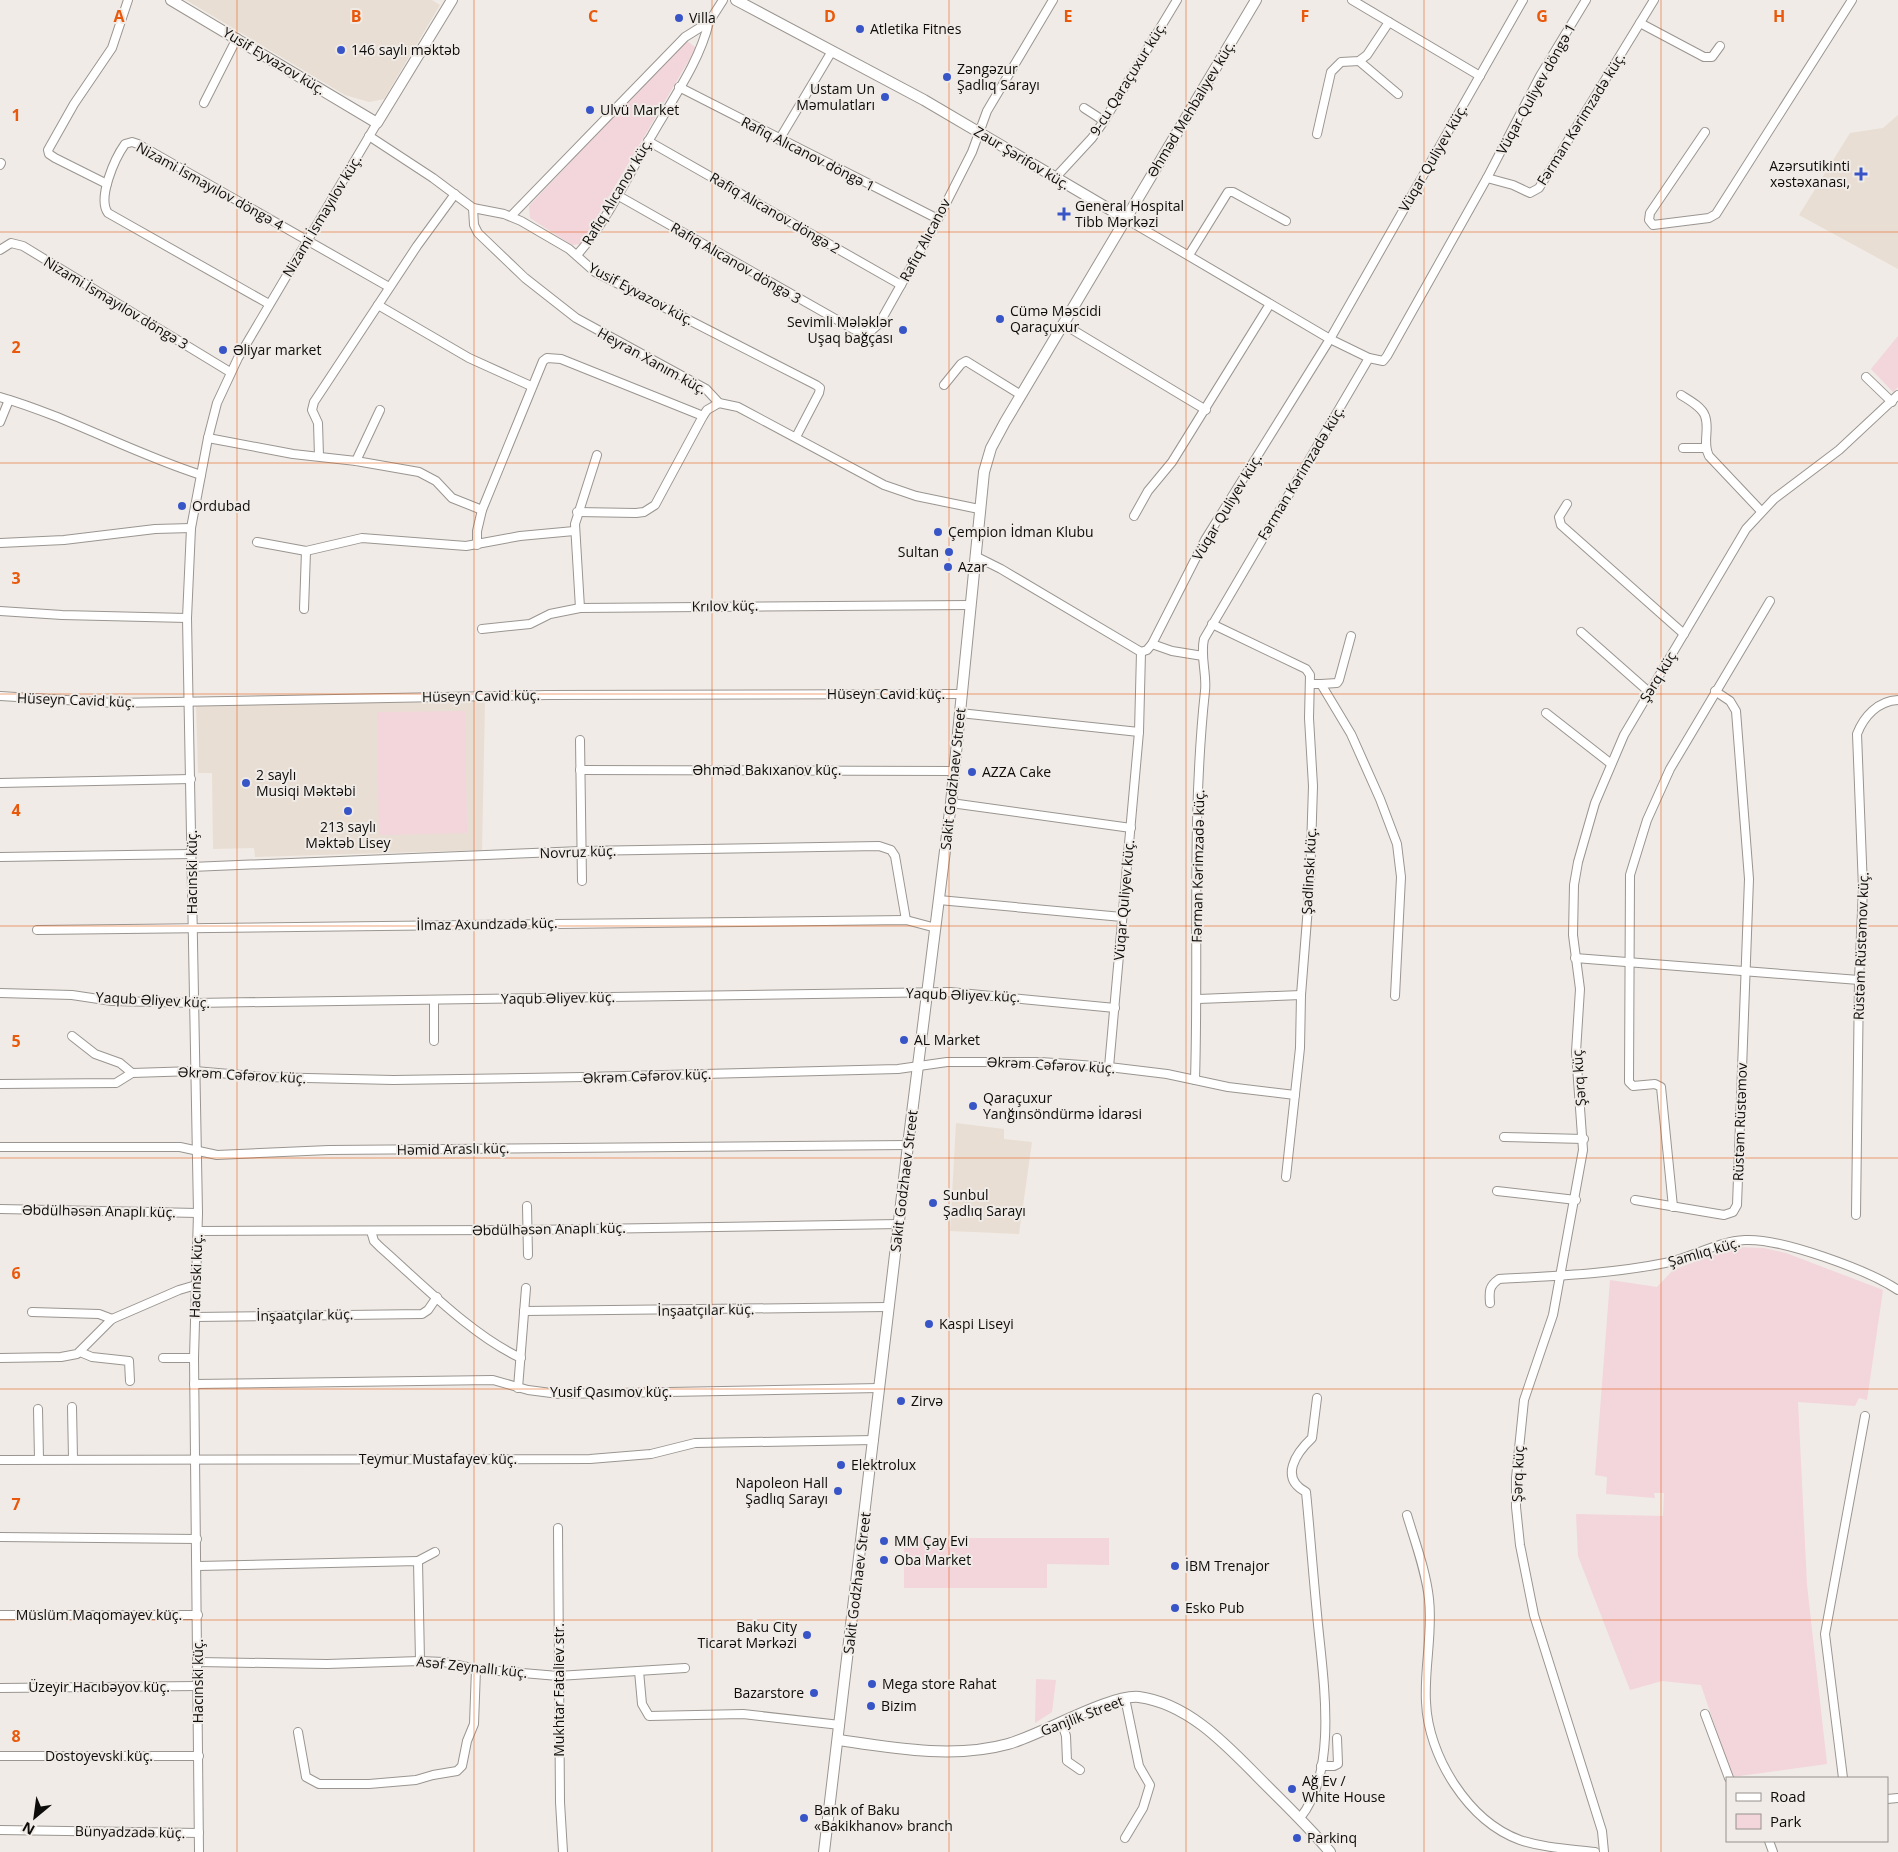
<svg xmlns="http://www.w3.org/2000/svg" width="1898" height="1852" viewBox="0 0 1898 1852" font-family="'Open Sans',sans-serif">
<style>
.built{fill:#e9ded3}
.green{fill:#f3d5dc}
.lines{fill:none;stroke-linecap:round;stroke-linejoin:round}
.minor-casing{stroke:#9a9590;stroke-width:10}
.tertiary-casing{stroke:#9a9590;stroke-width:12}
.minor{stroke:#fff;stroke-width:8}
.tertiary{stroke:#fff;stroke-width:10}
.grid{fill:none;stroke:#e8590c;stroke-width:1;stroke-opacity:0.55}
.poi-dot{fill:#3855c7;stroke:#f0ebe6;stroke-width:2}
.labels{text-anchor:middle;stroke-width:4;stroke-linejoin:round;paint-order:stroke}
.poi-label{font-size:14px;fill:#0d0c0a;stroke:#f0ebe6;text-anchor:start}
.street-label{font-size:14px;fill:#0d0c0a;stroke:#f0ebe6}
.grid-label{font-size:16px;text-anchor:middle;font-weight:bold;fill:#e8590c;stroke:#f0ebe6;stroke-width:4;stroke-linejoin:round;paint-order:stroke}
</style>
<rect width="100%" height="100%" fill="#f0ebe6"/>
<!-- built -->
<g class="built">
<polygon points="186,0 432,0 440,5 384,99 369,102 345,95"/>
<polygon points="1898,115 1898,269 1799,215 1850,133 1883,128"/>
<polygon points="485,702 482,850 255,857 254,848 213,849 212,773 198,773 196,704"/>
<polygon points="956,1123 1004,1129 1004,1139 1032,1142 1019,1234 950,1231"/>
</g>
<!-- green -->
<g class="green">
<polygon points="686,40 696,48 581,244 572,245 530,218 529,206"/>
<polygon points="1898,336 1898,387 1893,392 1871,369"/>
<polygon points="465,711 467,833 379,835 377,712"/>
<polygon points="1734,1247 1764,1248 1786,1253 1883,1290 1867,1400 1859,1398 1855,1406 1798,1402 1807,1585 1827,1764 1732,1777 1701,1685 1662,1681 1630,1690 1578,1556 1576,1514 1663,1516 1664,1493 1654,1493 1655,1498 1606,1494 1607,1477 1595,1475 1610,1280 1657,1287 1673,1270"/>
<polygon points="904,1538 1109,1538 1109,1565 1047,1564 1047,1588 904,1588"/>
<polygon points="1036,1679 1056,1680 1052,1712 1035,1723"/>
</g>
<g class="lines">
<!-- minor casing -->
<g class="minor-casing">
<g id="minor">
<polyline points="1352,0 1480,76"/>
<polyline points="1640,23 1704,57 1712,57 1720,46"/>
<polyline points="1359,61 1398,94"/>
<polyline points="679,87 938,219"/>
<polyline points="204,103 237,38"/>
<polyline points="1084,108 1104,121"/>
<polyline points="1705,132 1650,213 1649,220 1653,225 1709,218 1716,214 1852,0"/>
<polyline points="1317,134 1331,72 1341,62 1359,61 1367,55 1389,22"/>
<polyline points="369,136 433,178 473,208 504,214 521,221 569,249 595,272 816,385 820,388 819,393 796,437"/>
<polyline points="779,140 832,51"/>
<polyline points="648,141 901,285"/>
<polyline points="0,165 1,163"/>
<polyline points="1056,177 1092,138 1104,121 1177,0"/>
<polyline points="1487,178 1513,185 1530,193 1539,188 1654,0"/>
<polyline points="107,184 55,158 49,154 48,150 74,104 112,48 128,0"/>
<polyline points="617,195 855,330 872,330 879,324 938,219 972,152 987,111 1053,0"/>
<polyline points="473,208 474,225 478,233 525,278 576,318 706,389 719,403 738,407 884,485 916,496 979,509"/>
<polyline points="511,216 685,37 709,22 723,0"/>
<polyline points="1126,219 1330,339 1369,358"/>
<polyline points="0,250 11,243 23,246 230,372"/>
<path d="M577,255C608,220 628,175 652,135C673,98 699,63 709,22"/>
<polyline points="1189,255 1228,192 1233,192 1286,221"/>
<path d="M269,304L108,213C97,198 115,158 125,144L132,142L138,144L389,287"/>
<polyline points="378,305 469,358 531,386"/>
<polyline points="1063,324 1206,410"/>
<polyline points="1866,377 1892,402"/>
<polyline points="944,385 961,364 966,361 1021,395"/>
<path d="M1681,395C1689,400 1702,407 1705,416C1710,429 1702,443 1709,456L1761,511"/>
<path d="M0,397C69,417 132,453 201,475"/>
<polyline points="0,422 9,400"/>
<polyline points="208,438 293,454 356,461 419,472 436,481 452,498 482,510"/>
<polyline points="1683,448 1705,448"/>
<polyline points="319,456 318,423 312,410 314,402 417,246 455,194"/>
<polyline points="356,461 380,410"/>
<polyline points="1567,504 1559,517 1561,525 1684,634"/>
<polyline points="577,512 636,513 644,512 655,505 703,416 707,410 719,403"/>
<polyline points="1134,516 1148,491 1172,462 1270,304"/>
<polyline points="257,542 306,551 362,538 466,546 520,536 574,531"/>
<polyline points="0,543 64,540 155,529 191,528"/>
<polyline points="477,545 477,531 482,510 543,361 547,358 561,359 703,416"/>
<polyline points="975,556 1001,569 1141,652"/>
<polyline points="580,608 575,524 597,455"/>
<polyline points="304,609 306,551"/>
<polyline points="0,611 62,615 187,618"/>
<polyline points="1212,624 1306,669 1310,675 1309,718 1313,786 1310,881 1301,995 1300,1048 1286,1177"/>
<polyline points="482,629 530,624 550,614 580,608 971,605"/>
<polyline points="1581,632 1649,692"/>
<polyline points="1152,644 1172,651 1203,656"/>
<polyline points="1141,652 1147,650 1152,644 1205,540 1330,339 1523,0"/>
<polyline points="1311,684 1321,684 1351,734 1380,799 1397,844 1401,877 1395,996"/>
<polyline points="1321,684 1337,683 1339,680 1351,636"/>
<polyline points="0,696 115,703 547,695 962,694"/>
<polyline points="960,713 1139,732"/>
<polyline points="1546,713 1610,763"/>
<polyline points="580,740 582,881"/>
<polyline points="580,770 954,771"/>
<polyline points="0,783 191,779"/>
<polyline points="951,803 1131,828"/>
<polyline points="0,857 191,854"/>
<polyline points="191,867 581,851 879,846 891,850 895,856 906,920"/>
<polyline points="939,900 1122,917"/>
<polyline points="37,930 906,920 936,928"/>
<polyline points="1575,958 1859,980"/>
<polyline points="0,993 72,995 112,1001 195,1003 950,992 1115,1008"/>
<polyline points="1198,999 1301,995"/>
<polyline points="434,1000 434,1041"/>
<polyline points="72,1036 95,1054 120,1063 132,1073"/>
<polyline points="1109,1067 1139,732 1141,652"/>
<path d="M1195,1080C1199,951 1191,820 1205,691C1207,674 1200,656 1204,639L1369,358L1383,361L1387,356L1487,178L1540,76L1586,0"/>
<polyline points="0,1084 116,1083 132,1073 195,1071 264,1077 393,1080 583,1077 898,1069 947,1062 1041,1062 1109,1067 1167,1074 1228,1087 1295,1095"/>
<polyline points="1504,1137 1584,1139"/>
<polyline points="0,1147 180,1147 217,1155 329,1150 908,1145"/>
<polyline points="1497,1191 1576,1200"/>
<polyline points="1635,1200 1724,1215 1733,1212 1737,1205 1749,879 1736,711 1730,701 1715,691"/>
<polyline points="527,1206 528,1255"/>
<polyline points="1673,1207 1661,1087 1655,1084 1633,1086 1629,1082 1630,875 1647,820 1670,769 1770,601"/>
<polyline points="0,1209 198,1213"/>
<path d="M1856,1215L1859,980L1863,888L1857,734C1864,716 1878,701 1898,700"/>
<polyline points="198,1231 526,1230 899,1224"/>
<path d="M371,1231L374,1241L380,1247C421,1283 472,1336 521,1358"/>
<path d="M1490,1303C1489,1291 1489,1286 1499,1279C1554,1276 1611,1274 1665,1263C1691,1258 1718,1241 1745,1240C1781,1238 1868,1270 1898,1290"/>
<polyline points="524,1311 888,1307"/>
<polyline points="32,1312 99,1314 112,1319"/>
<polyline points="195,1317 422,1314 428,1310 437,1297"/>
<polyline points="80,1352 92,1357 129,1361 130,1381"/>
<polyline points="0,1358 61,1357 77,1354 112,1319 179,1290 196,1285"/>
<polyline points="163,1358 194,1358"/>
<polyline points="194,1384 493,1380 528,1390 559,1394 879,1388"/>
<polyline points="518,1388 526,1288"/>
<polyline points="72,1407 73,1459"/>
<polyline points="38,1409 39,1459"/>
<polyline points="0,1460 590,1459 651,1454 695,1443 874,1440"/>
<path d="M1407,1515C1415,1542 1426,1571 1429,1599C1433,1633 1424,1668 1426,1702C1428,1756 1468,1821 1520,1840C1544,1848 1570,1849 1595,1852"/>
<polyline points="558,1528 560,1802 563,1852"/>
<polyline points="0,1537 197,1539"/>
<polyline points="418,1561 435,1552"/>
<polyline points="198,1566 418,1561 420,1661"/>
<polyline points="0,1615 198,1615"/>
<polyline points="198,1662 327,1664 420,1661 444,1662 476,1669 558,1676 685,1668"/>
<polyline points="639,1671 642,1704 649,1716 743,1714 840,1725"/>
<polyline points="0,1688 198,1686"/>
<polyline points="1125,1698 1139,1766 1150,1785 1143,1808 1125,1838"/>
<polyline points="1705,1714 1729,1778"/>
<polyline points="1062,1723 1066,1736 1067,1761 1080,1770"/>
<polyline points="298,1732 306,1777 319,1784 369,1784 416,1780 433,1775 457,1771 462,1766 467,1741 474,1724 476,1669"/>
<polyline points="0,1756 199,1756"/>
<polyline points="1321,1766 1334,1766 1338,1764 1337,1738"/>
<polyline points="1843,1778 1825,1634 1865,1416"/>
<polyline points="1887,1799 1898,1798"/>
<path d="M1300,1818C1340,1769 1322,1673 1317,1614C1313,1573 1310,1532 1306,1492C1279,1478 1296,1453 1312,1438L1317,1398"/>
<polyline points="0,1830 199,1833"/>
<polyline points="1769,1841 1773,1852"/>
<polyline points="199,1852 194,1358 198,1213 187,618 191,528 208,438 217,403 238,358 377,123"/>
<polyline points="1604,1852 1602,1831 1534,1615 1520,1545 1516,1507 1516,1478 1524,1400 1553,1315 1583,1150 1576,1052 1580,989 1573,935 1574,885 1578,862 1595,803 1624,735 1746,529 1774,499 1839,450 1898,395"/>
</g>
</g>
<!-- tertiary casing -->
<g class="tertiary-casing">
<g id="tertiary">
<polyline points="171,0 377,123 452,0"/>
<polyline points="736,0 924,100 1126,219"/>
<path d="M839,1740C893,1748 954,1759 1008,1744C1041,1735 1110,1694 1139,1697C1191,1704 1230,1749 1265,1784C1287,1806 1310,1828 1330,1852"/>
<polyline points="824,1852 908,1145 951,803 984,472 991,448 1005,422 1256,0"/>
</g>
</g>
<!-- minor -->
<use href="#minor" class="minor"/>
<!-- tertiary -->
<use href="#tertiary" class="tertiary"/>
</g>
<!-- grid -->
<path class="grid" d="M237,0V1852M474,0V1852M712,0V1852M949,0V1852M1186,0V1852M1424,0V1852M1661,0V1852M0,232H1898M0,463H1898M0,694H1898M0,926H1898M0,1158H1898M0,1389H1898M0,1620H1898"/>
<!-- markers -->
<g class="poi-dot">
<circle cx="679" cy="18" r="5"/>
<circle cx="860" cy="29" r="5"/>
<circle cx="341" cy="50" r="5"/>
<circle cx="947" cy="77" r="5"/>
<circle cx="885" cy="97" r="5"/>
<circle cx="590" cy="110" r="5"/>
<path d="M1858.5 166.5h5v5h5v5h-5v5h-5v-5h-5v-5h5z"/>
<path d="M1061.5 206.5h5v5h5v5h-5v5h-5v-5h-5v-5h5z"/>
<circle cx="1000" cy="319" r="5"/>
<circle cx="903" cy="330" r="5"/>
<circle cx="223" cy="350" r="5"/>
<circle cx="182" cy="506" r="5"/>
<circle cx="938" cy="532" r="5"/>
<circle cx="949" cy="552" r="5"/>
<circle cx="948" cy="567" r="5"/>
<circle cx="972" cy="772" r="5"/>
<circle cx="246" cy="783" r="5"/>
<circle cx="348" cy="811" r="5"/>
<circle cx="904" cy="1040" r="5"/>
<circle cx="973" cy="1106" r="5"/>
<circle cx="933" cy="1203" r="5"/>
<circle cx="929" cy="1324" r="5"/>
<circle cx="901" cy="1401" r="5"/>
<circle cx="841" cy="1465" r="5"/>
<circle cx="838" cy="1491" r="5"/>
<circle cx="884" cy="1541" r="5"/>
<circle cx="884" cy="1560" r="5"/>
<circle cx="1175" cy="1566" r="5"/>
<circle cx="1175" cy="1608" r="5"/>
<circle cx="807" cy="1635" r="5"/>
<circle cx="872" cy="1684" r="5"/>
<circle cx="814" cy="1693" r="5"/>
<circle cx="871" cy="1706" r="5"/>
<circle cx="1292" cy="1789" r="5"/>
<circle cx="804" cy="1818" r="5"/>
<circle cx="1297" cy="1838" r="5"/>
</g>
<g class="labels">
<!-- poi labels -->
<g class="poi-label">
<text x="689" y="23">Villa</text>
<text x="870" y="34">Atletika Fitnes</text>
<text x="351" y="55">146 saylı məktəb</text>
<text x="957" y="74">Zəngəzur<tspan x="957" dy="16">Şadlıq Sarayı</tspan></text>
<text x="875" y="94" text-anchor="end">Ustam Un<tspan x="875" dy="16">Məmulatları</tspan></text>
<text x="600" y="115">Ulvü Market</text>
<text x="1850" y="171" text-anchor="end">Azərsutikinti<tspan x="1850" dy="16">xəstəxanası,</tspan></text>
<text x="1075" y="211">General Hospital<tspan x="1075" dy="16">Tibb Mərkəzi</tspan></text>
<text x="1010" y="316">Cümə Məscidi<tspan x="1010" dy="16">Qaraçuxur</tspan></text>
<text x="893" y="327" text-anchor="end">Sevimli Mələklər<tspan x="893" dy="16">Uşaq bağçası</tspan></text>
<text x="233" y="355">Əliyar market</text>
<text x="192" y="511">Ordubad</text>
<text x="948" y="537">Çempion İdman Klubu</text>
<text x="939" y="557" text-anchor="end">Sultan</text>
<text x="958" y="572">Azar</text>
<text x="982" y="777">AZZA Cake</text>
<text x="256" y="780">2 saylı<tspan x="256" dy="16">Musiqi Məktəbi</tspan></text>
<text x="348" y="832" text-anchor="middle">213 saylı<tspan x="348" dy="16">Məktəb Lisey</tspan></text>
<text x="914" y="1045">AL Market</text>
<text x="983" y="1103">Qaraçuxur<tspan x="983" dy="16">Yanğınsöndürmə İdarəsi</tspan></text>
<text x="943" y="1200">Sunbul<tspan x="943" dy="16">Şadlıq Sarayı</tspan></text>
<text x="939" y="1329">Kaspi Liseyi</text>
<text x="911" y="1406">Zirvə</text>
<text x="851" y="1470">Elektrolux</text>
<text x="828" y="1488" text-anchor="end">Napoleon Hall<tspan x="828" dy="16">Şadlıq Sarayı</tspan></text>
<text x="894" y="1546">MM Çay Evi</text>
<text x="894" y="1565">Oba Market</text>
<text x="1185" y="1571">İBM Trenajor</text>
<text x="1185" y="1613">Esko Pub</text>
<text x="797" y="1632" text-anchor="end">Baku City<tspan x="797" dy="16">Ticarət Mərkəzi</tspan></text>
<text x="882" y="1689">Mega store Rahat</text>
<text x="804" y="1698" text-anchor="end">Bazarstore</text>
<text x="881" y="1711">Bizim</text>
<text x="1302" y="1786">Ağ Ev /<tspan x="1302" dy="16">White House</tspan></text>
<text x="814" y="1815">Bank of Baku<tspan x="814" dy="16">«Bakikhanov» branch</tspan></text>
<text x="1307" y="1843">Parkinq</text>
</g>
<!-- street labels -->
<g class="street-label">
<text transform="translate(274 61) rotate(31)" y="5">Yusif Eyvazov küç.</text>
<text transform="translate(1128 79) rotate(-58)" y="5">9-cu Qaraçuxur küç.</text>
<text transform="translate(1536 89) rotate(-61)" y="5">Vüqar Quliyev döngə 1</text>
<text transform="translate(1191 109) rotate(-59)" y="5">Əhməd Mehbalıyev küç.</text>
<text transform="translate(1581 119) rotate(-58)" y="5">Fərman Kərimzadə küç.</text>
<text transform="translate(808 154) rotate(27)" y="5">Rafiq Alıcanov döngə 1</text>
<text transform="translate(1022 158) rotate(31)" y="5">Zaur Şərifov küç.</text>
<text transform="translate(1433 158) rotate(-60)" y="5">Vüqar Quliyev küç.</text>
<text transform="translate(210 186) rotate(29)" y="5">Nizami İsmayılov döngə 4</text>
<text transform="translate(617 192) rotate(-59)" y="5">Rafiq Alıcanov küç.</text>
<text transform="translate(775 213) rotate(30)" y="5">Rafiq Alıcanov döngə 2</text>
<text transform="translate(322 216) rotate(-59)" y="5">Nizami İsmayılov küç.</text>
<text transform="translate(925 240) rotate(-62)" y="5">Rafiq Alıcanov</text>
<text transform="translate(736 263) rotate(30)" y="5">Rafiq Alıcanov döngə 3</text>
<text transform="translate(641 294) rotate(28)" y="5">Yusif Eyvazov küç.</text>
<text transform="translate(116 303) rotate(31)" y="5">Nizami İsmayılov döngə 3</text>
<text transform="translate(652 361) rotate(29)" y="5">Heyran Xanım küç.</text>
<text transform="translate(1301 473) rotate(-59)" y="5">Fərman Kərimzadə küç.</text>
<text transform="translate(1227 507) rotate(-59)" y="5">Vüqar Quliyev küç.</text>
<text transform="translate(725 606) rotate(-1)" y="5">Krılov küç.</text>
<text transform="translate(1658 677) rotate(-59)" y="5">Şərq küç</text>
<text x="886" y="699">Hüseyn Cavid küç.</text>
<text transform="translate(481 696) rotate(-1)" y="5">Hüseyn Cavid küç.</text>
<text transform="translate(76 700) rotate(2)" y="5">Hüseyn Cavid küç.</text>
<text x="767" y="775">Əhməd Bakıxanov küç.</text>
<text transform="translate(953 779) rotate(-84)" y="5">Sakit Godzhaev Street</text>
<text transform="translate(578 852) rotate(-2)" y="5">Novruz küç.</text>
<text transform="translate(1198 866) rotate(-89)" y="5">Fərman Kərimzadə küç.</text>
<text transform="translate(1309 871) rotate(-87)" y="5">Şadlinski küç.</text>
<text transform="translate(192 872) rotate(-90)" y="5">Hacınski küç.</text>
<text transform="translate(1124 900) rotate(-85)" y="5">Vüqar Quliyev küç.</text>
<text transform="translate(487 924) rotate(-1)" y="5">İlmaz Axundzadə küç.</text>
<text transform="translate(1861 946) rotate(-88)" y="5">Rüstəm Rüstəmov küç.</text>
<text transform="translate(963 995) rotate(2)" y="5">Yaqub Əliyev küç.</text>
<text transform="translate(558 998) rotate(-1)" y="5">Yaqub Əliyev küç.</text>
<text transform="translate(153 1000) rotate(3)" y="5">Yaqub Əliyev küç.</text>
<text transform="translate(1051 1065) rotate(3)" y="5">Əkrəm Cəfərov küç.</text>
<text transform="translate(242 1075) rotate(3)" y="5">Əkrəm Cəfərov küç.</text>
<text transform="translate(647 1076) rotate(-2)" y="5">Əkrəm Cəfərov küç.</text>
<text transform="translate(1579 1078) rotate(-94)" y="5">Şərq küç</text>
<text transform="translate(1740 1122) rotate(-88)" y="5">Rüstəm Rüstəmov</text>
<text transform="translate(453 1149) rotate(-1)" y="5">Həmid Araslı küç.</text>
<text transform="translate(904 1181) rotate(-83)" y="5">Sakit Godzhaev Street</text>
<text transform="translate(99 1211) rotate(1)" y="5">Əbdülhəsən Anaplı küç.</text>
<text transform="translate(549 1229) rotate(-1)" y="5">Əbdülhəsən Anaplı küç.</text>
<text transform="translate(1704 1252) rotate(-16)" y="5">Şamlıq küç.</text>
<text transform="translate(196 1276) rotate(-88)" y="5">Hacınski küç.</text>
<text transform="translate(706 1310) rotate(-1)" y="5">İnşaatçılar küç.</text>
<text transform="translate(305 1315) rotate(-1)" y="5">İnşaatçılar küç.</text>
<text x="611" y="1397">Yusif Qasımov küç.</text>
<text x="438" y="1464">Teymur Mustafayev küç.</text>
<text transform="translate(1518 1474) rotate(-88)" y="5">Şərq küç</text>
<text transform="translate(857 1583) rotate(-83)" y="5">Sakit Godzhaev Street</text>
<text x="99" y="1620">Müslüm Maqomayev küç.</text>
<text transform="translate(472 1667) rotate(6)" y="5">Asəf Zeynallı küç.</text>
<text transform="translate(198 1681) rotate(-90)" y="5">Hacınski küç.</text>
<text x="99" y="1692">Üzeyir Hacıbəyov küç.</text>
<text transform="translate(559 1690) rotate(-90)" y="5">Mukhtar Fataliev str.</text>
<text transform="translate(1082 1716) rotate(-21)" y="5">Ganjlik Street</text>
<text x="99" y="1761">Dostoyevski küç.</text>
<text transform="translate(130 1832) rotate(1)" y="5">Bünyadzadə küç.</text>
</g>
</g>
<g class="grid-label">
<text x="119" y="22">A</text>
<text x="356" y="22">B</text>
<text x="593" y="22">C</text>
<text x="830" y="22">D</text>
<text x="1068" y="22">E</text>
<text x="1305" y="22">F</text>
<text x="1542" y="22">G</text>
<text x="1779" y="22">H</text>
<text x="16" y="121">1</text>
<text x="16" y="353">2</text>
<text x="16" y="584">3</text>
<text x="16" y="816">4</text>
<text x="16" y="1047">5</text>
<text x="16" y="1279">6</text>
<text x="16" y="1510">7</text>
<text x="16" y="1742">8</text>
</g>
<!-- legend -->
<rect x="1726" y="1777" width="162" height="65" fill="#f0ebe6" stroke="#95928e"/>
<rect x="1736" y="1793" width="25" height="8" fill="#ffffff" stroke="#95928e"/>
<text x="1770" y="1802" font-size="15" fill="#0d0c0a">Road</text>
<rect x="1736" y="1814" width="25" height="15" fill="#f3d5dc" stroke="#95928e"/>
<text x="1770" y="1827" font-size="15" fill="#0d0c0a">Park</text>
<!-- north arrow -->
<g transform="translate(35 1817) rotate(209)" stroke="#f0ebe6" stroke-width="4" paint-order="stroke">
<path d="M0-4L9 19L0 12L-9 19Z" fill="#0d0c0a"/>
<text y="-8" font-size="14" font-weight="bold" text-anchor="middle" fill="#0d0c0a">N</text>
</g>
</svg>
